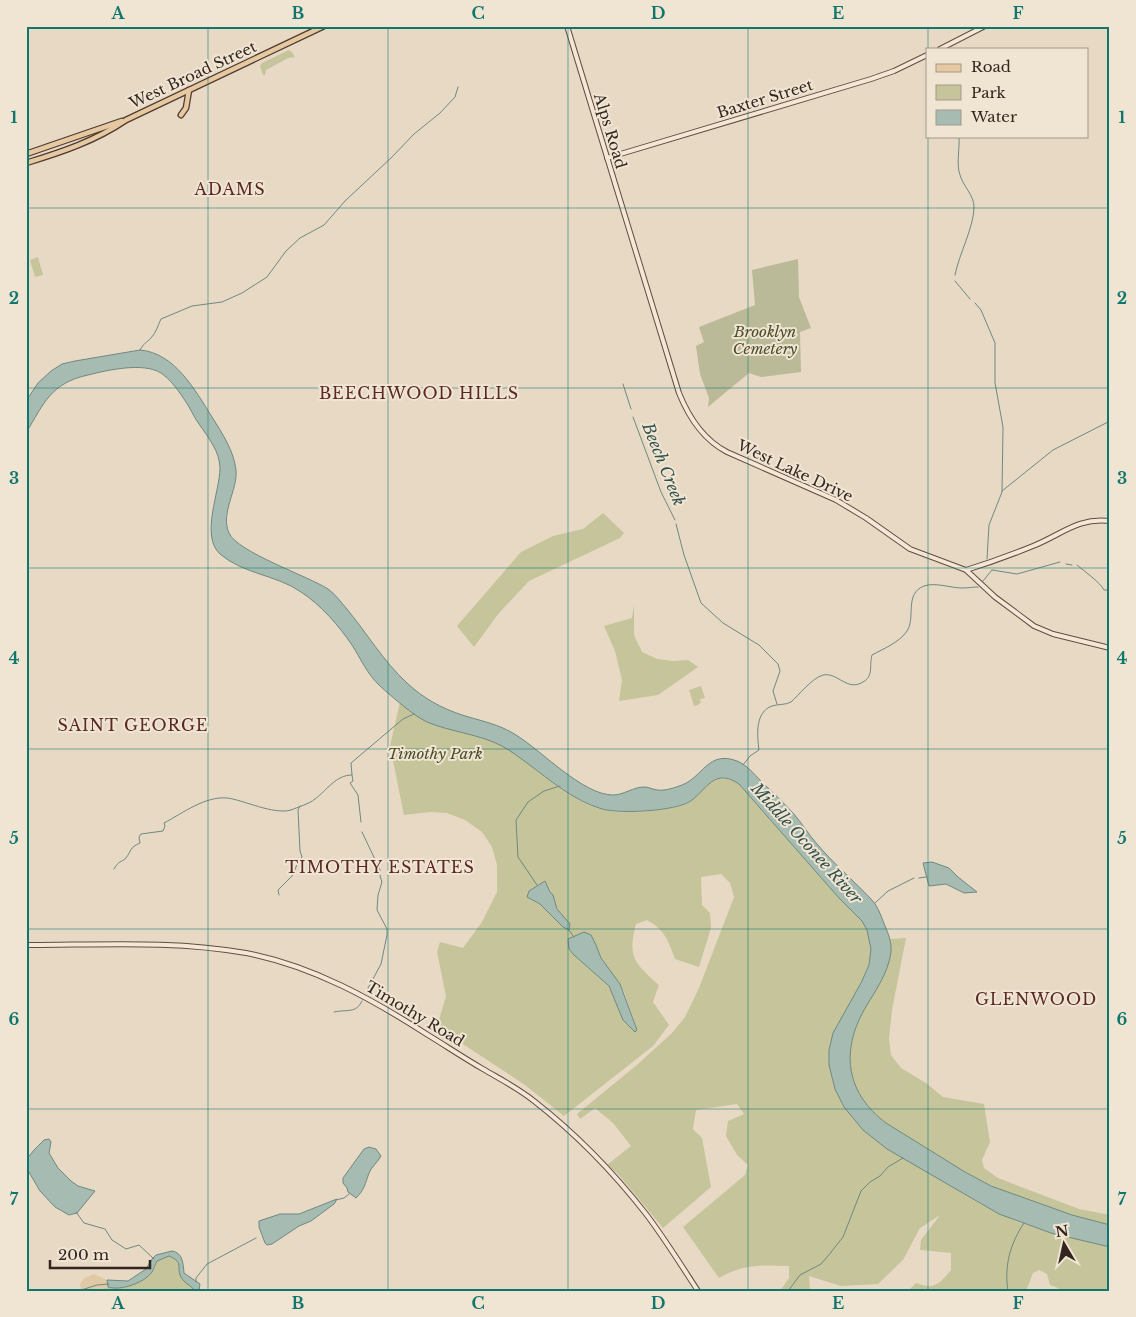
<svg xmlns="http://www.w3.org/2000/svg" width="1136" height="1317" viewBox="0 0 1136 1317" font-family="'Libre Baskerville',serif">
<style>
.green{fill:#c5c49a;fill-rule:evenodd}
.sand{fill:#e0c9a5}
.cemetery{fill:#baba98}
.water{fill:#a6bcb3;stroke:#6e897f}
.lines{fill:none;stroke-linecap:round;stroke-linejoin:round}
.stream{stroke:#6e897f;stroke-width:1}
.secondary-casing{stroke:#624d40;stroke-width:6}
.primary-casing{stroke:#4f3b31;stroke-width:7}
.secondary{stroke:#f4e7d7;stroke-width:4}
.primary{stroke:#e6c8a1;stroke-width:4.5}
.grid{fill:none;stroke:#0f766e;stroke-width:1;stroke-opacity:0.55}
.labels{text-anchor:middle;stroke-width:4;stroke-linejoin:round;paint-order:stroke}
.street-label{font-size:15px;fill:#33261f;stroke:#f0e4d3}
.park-label{font-size:15px;font-style:italic;fill:#484c28;stroke:#f0e4d3}
.neighbourhood-label{font-size:16px;letter-spacing:1px;fill:#5a2824;stroke:#f0e4d3}
.water-label{font-size:16px;font-style:italic;fill:#30504a;stroke:#f0e4d3}
.neatline{fill:none;stroke:#0f766e;stroke-width:2}
.grid-label{font-size:16px;text-anchor:middle;font-weight:bold;fill:#0f766e}
</style>
<rect width="100%" height="100%" fill="#e8d9c5"/>
<!-- green -->
<g class="green">
<polygon points="289,50 292,52 295,57 288,58 266,70 265,75 263,75 260,66 262,63"/>
<polygon points="38,257 43,275 35,277 30,260"/>
<polygon points="603,513 624,533 620,538 529,581 499,613 474,647 457,626 521,552 553,536 583,529"/>
<polygon points="634,605 634,635 642,652 657,659 673,661 688,660 698,667 658,695 619,701 622,680 615,651 604,626 632,618"/>
<polygon points="701,686 705,698 700,699 701,702 698,705 694,706 689,690"/>
<path d="M400,702C409,709 418,718 428,722C453,731 481,734 504,747C541,768 572,809 618,812C634,813 666,810 682,806C705,798 709,766 739,784L839,898L863,922L869,934L871,949L869,965L829,1050L891,1151L935,1176L982,1205L1018,1222L1046,1231L1110,1247V1291H1058V1288L1050,1285L1047,1274L1039,1270L1033,1273L1026,1291H908L916,1283C935,1290 939,1284 951,1270V1253L920,1250L921,1240L940,1215L920,1228L903,1260L878,1284L841,1286L809,1276L810,1291H780L789,1278V1266C763,1265 743,1264 719,1278L683,1227L745,1175L748,1165L737,1155L726,1136L728,1121L744,1114L737,1104L696,1110L693,1129L702,1138L711,1187L663,1228L618,1174L607,1165L631,1146L613,1123L595,1108L580,1119L577,1114L638,1064L672,1033L685,1017L699,988L734,897L730,883L721,874L701,877L702,905L710,913L711,928L699,967L675,959C668,940 665,930 647,920L636,924C627,958 635,963 659,985L653,1002L669,1025L653,1046L564,1116L525,1085L437,1027L446,996L437,952L440,942L463,948L482,922L497,892V865L492,847L482,832L465,820L447,813L430,812L404,815L390,746ZM544,881C554,892 553,907 564,917L563,927L540,904L527,897L529,891ZM596,945L601,958L624,992L637,1029L604,980L574,955L569,949Z"/>
<path d="M906,938L892,1010L889,1039L891,1055L901,1068L926,1083L943,1097L984,1104L990,1142L982,1160L984,1168L998,1178L1079,1209L1110,1215V1225L1067,1214L996,1188L965,1172L886,1123C848,1096 841,1055 862,1014C875,990 894,968 890,939Z"/>
<polygon points="169,1256 177,1260 180,1264 179,1269 184,1281 191,1285 195,1291 95,1291 108,1287 113,1288 148,1274 153,1271 157,1261"/>
</g>
<!-- sand -->
<polygon class="sand" points="94,1274 107,1280 108,1287 95,1291 81,1291 80,1284 84,1278"/>
<!-- cemetery -->
<polygon class="cemetery" points="798,259 799,297 811,328 800,332 801,372 761,377 749,373 708,407 709,398 700,374 696,346 704,342 699,327 755,305 752,270"/>
<!-- water -->
<g class="water">
<path d="M140,350C175,353 195,390 212,417C222,433 234,451 236,470C238,490 220,513 229,533C237,552 308,576 328,589C335,594 341,602 346,608C367,633 383,661 407,683C423,698 441,708 462,715C481,721 499,724 516,735C542,751 583,795 613,795C624,795 633,787 644,787C649,787 651,789 657,790C665,791 674,788 682,785C703,777 708,750 737,761C747,765 754,774 761,781C772,792 783,802 793,813C802,823 808,834 817,844C833,863 853,880 871,899C877,905 880,913 883,921C887,931 892,941 891,952C888,974 875,991 864,1010C840,1053 847,1094 886,1123L965,1172L991,1186L1072,1215L1110,1225V1247L1051,1233L999,1214L887,1149L863,1130L844,1107L835,1089L829,1065V1050L833,1033L861,983L869,965L871,949L867,930L862,921L839,898L739,784C711,765 705,796 685,804C667,811 621,814 602,809C574,801 550,780 527,763C519,757 511,751 502,746C479,734 451,732 427,722C414,716 391,696 380,686C367,674 361,659 352,645C339,626 321,605 301,592C277,575 243,574 220,554C200,536 220,491 220,468C220,452 208,437 199,424C193,416 190,407 184,399C178,390 170,379 161,373C143,362 108,370 88,375C51,383 44,403 26,433V401L38,383L51,371L62,364L75,361Z"/>
<polygon points="932,862 949,868 958,877 977,892 964,893 946,884 929,886 923,863"/>
<polygon points="545,881 550,892 553,895 557,909 570,924 569,930 563,927 540,904 527,897 529,891"/>
<polygon points="584,932 591,935 596,945 601,958 620,984 637,1030 635,1032 623,1020 609,986 574,955 569,949 568,939"/>
<polygon points="49,1139 51,1142 49,1153 58,1168 71,1181 78,1186 95,1191 77,1213 69,1215 55,1207 40,1191 26,1167 26,1160 34,1150 44,1140"/>
<path d="M369,1147L376,1149L381,1156C378,1162 372,1166 369,1173C365,1184 365,1189 356,1198L348,1192L347,1188L343,1183V1178L364,1149Z"/>
<polygon points="337,1199 334,1204 311,1221 299,1226 272,1244 267,1245 265,1243 259,1227 259,1221 280,1214 299,1214"/>
<path d="M172,1251C183,1253 183,1263 184,1273L200,1284L199,1291H195C192,1286 187,1285 183,1280C174,1269 186,1263 169,1256L157,1261C155,1264 154,1269 152,1272C144,1283 121,1291 108,1287L107,1280L128,1281L146,1269L152,1259L156,1255Z"/>
</g>
<g class="lines">
<!-- stream -->
<g class="stream">
<path d="M955,275C959,254 974,227 974,207C974,195 963,186 960,175C956,164 960,148 959,136"/>
<polyline points="955,281 970,299"/>
<polyline points="975,303 981,310 995,343 995,383 1003,427 1002,492 989,525 987,559"/>
<path d="M140,350C144,343 146,343 151,338C156,333 158,325 161,319L192,306L222,302L242,293L267,277L286,251L300,238L324,225L345,201L392,157L414,134L440,113L455,97L458,87"/>
<polyline points="623,384 631,409"/>
<polyline points="633,417 661,492 675,520"/>
<polyline points="1002,491 1053,450 1110,421"/>
<polyline points="676,524 684,555 701,603 723,623 759,645 778,664 780,671 773,691 777,704"/>
<polyline points="1066,564 1072,565"/>
<path d="M1077,565C1085,572 1100,582 1104,590H1110"/>
<polyline points="992,570 1017,574 1060,562"/>
<polyline points="983,581 992,570"/>
<path d="M743,765L750,756L759,750C757,735 755,712 772,706C778,704 786,705 791,702C799,695 812,678 823,675C838,672 847,692 863,682C874,676 869,665 872,655C883,649 900,642 907,631C916,617 904,594 924,586C935,582 951,588 962,588C968,588 973,587 978,587"/>
<polyline points="352,775 353,781 350,783 358,795 361,822"/>
<polyline points="362,832 380,870 380,876 382,882 378,895 377,910 387,929 387,935 381,964 367,990"/>
<path d="M114,869C119,860 121,863 126,858C132,850 129,848 140,843L139,837L141,834L163,831L165,826L164,823C183,813 205,796 227,798C244,800 273,815 291,810C298,807 309,804 315,799C327,790 336,775 352,775L351,763L403,719L414,714"/>
<polyline points="919,878 926,877"/>
<polyline points="537,885 518,857 516,820 528,802 544,791 560,786"/>
<polyline points="279,895 278,890 293,875 297,864 302,857 300,851 298,810 300,806"/>
<polyline points="875,903 888,891 914,878"/>
<polyline points="568,929 574,937"/>
<path d="M334,1012C347,1009 356,1014 362,1001"/>
<polyline points="336,1200 344,1198 349,1194"/>
<polyline points="76,1212 84,1223 105,1229 112,1240 126,1249 139,1245 154,1259"/>
<polyline points="196,1282 196,1278 207,1264 256,1238"/>
<polyline points="78,1291 97,1285 109,1284"/>
<polyline points="788,1291 800,1275 821,1264 828,1256 843,1237 861,1191 870,1182 880,1176 888,1167 903,1158"/>
<path d="M1008,1291C1004,1266 1010,1244 1024,1223"/>
</g>
<!-- secondary casing -->
<g class="secondary-casing">
<g id="secondary">
<path d="M567,26L679,393C689,418 704,440 727,452L836,500L866,518L910,549L966,570L995,597L1034,626L1053,634L1110,648"/>
<polyline points="940,49 985,26"/>
<polyline points="607,158 871,79 894,71 927,55"/>
<path d="M966,570C989,563 1011,555 1033,546C1061,535 1078,517 1110,521"/>
<path d="M26,945C99,945 174,940 246,953C313,966 372,999 428,1035C446,1046 464,1058 483,1069C500,1079 518,1088 534,1101C575,1133 614,1173 646,1214C665,1239 681,1265 698,1291"/>
</g>
</g>
<!-- primary casing -->
<g class="primary-casing">
<g id="primary">
<polyline points="181,115 186,108 189,90"/>
<polyline points="26,154 122,121"/>
<path d="M26,163C62,152 95,141 126,120L324,26"/>
</g>
</g>
<!-- secondary -->
<use href="#secondary" class="secondary"/>
<!-- primary -->
<use href="#primary" class="primary"/>
</g>
<!-- grid -->
<path class="grid" d="M208,26V1291M388,26V1291M568,26V1291M748,26V1291M928,26V49M928,136V1291M26,208H1110M26,388H1110M26,568H1110M26,749H1110M26,929H1110M26,1109H1110"/>
<g class="labels">
<!-- street labels -->
<g class="street-label">
<text transform="translate(193 75) rotate(-25)" y="5">West Broad Street</text>
<text transform="translate(765 99) rotate(-17)" y="5">Baxter Street</text>
<text transform="translate(610 131) rotate(73)" y="5">Alps Road</text>
<text transform="translate(795 471) rotate(25)" y="5">West Lake Drive</text>
<text transform="translate(415 1014) rotate(31)" y="5">Timothy Road</text>
</g>
<!-- park labels -->
<g class="park-label">
<text x="765" y="337">Brooklyn<tspan x="765" dy="17">Cemetery</tspan></text>
<text x="435" y="759">Timothy Park</text>
</g>
<!-- neighbourhood labels -->
<g class="neighbourhood-label">
<text x="230" y="195">ADAMS</text>
<text x="419" y="399">BEECHWOOD HILLS</text>
<text x="133" y="731">SAINT GEORGE</text>
<text x="380" y="873">TIMOTHY ESTATES</text>
<text x="1036" y="1005">GLENWOOD</text>
</g>
<!-- water labels -->
<g class="water-label">
<text transform="translate(664 464) rotate(68)" y="6">Beech Creek</text>
<text transform="translate(807 843) rotate(48)" y="6">Middle Oconee River</text>
</g>
</g>
<!-- border -->
<rect width="1136" height="1317" fill="none" stroke="#f0e4d3" stroke-width="55"/>
<!-- legend -->
<rect x="926" y="48" width="162" height="90" fill="#f0e4d3" stroke="#a4988b"/>
<rect x="936" y="64" width="25" height="8" fill="#e6c8a1" stroke="#a4988b"/>
<text x="971" y="72" font-size="15" fill="#33261f">Road</text>
<rect x="936" y="85" width="25" height="15" fill="#c5c49a" stroke="#a4988b"/>
<text x="971" y="98" font-size="15" fill="#33261f">Park</text>
<rect x="936" y="110" width="25" height="15" fill="#a6bcb3" stroke="#a4988b"/>
<text x="971" y="122" font-size="15" fill="#33261f">Water</text>
<!-- north arrow -->
<g transform="translate(1064 1244) rotate(351)" stroke="#f0e4d3" stroke-width="4" paint-order="stroke">
<path d="M0-4L9 19L0 12L-9 19Z" fill="#33261f"/>
<text y="-8" font-size="14" font-weight="bold" text-anchor="middle" fill="#33261f">N</text>
</g>
<!-- scale -->
<path d="M50 1260v8h100v-8" fill="none" stroke="#33261f" stroke-width="2.5"/>
<text x="58" y="1260" font-size="15" fill="#33261f" stroke="#f0e4d3" stroke-width="4" paint-order="stroke">200 m</text>
<rect x="28" y="28" width="1080" height="1262" class="neatline"/>
<g class="grid-label">
<text x="118" y="19">A</text>
<text x="298" y="19">B</text>
<text x="478" y="19">C</text>
<text x="658" y="19">D</text>
<text x="838" y="19">E</text>
<text x="1018" y="19">F</text>
<text x="14" y="123">1</text>
<text x="1122" y="123">1</text>
<text x="14" y="304">2</text>
<text x="1122" y="304">2</text>
<text x="14" y="484">3</text>
<text x="1122" y="484">3</text>
<text x="14" y="664">4</text>
<text x="1122" y="664">4</text>
<text x="14" y="844">5</text>
<text x="1122" y="844">5</text>
<text x="14" y="1025">6</text>
<text x="1122" y="1025">6</text>
<text x="14" y="1205">7</text>
<text x="1122" y="1205">7</text>
<text x="118" y="1309">A</text>
<text x="298" y="1309">B</text>
<text x="478" y="1309">C</text>
<text x="658" y="1309">D</text>
<text x="838" y="1309">E</text>
<text x="1018" y="1309">F</text>
</g>
</svg>
